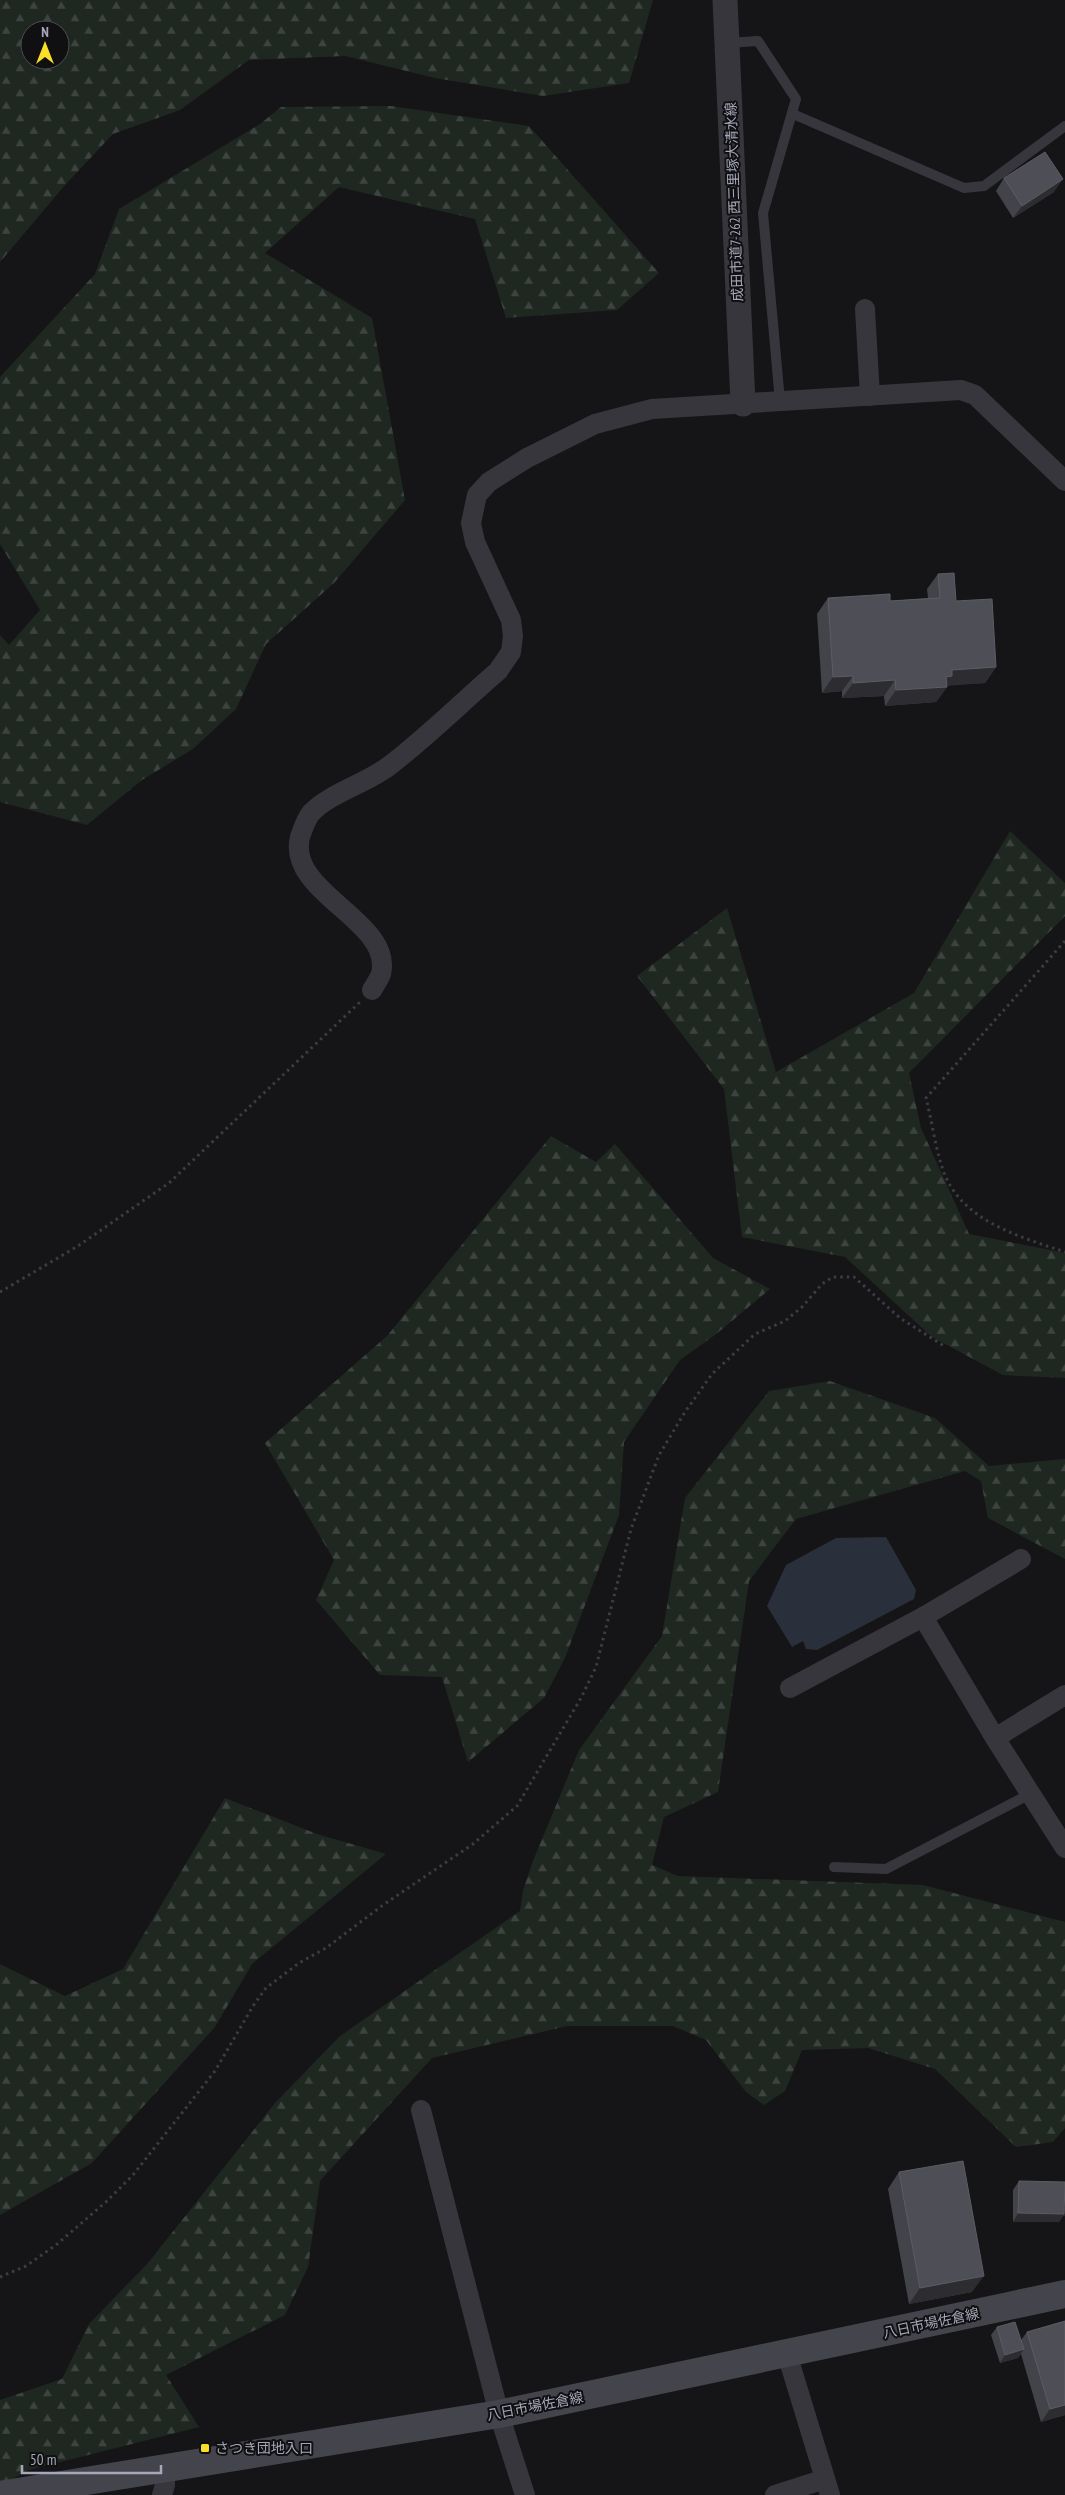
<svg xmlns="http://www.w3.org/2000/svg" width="1065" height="2495" viewBox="0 0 1065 2495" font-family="'PT Sans Narrow','Noto Sans JP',sans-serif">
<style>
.forest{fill:url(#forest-firs);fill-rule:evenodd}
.water{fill:#2a303b}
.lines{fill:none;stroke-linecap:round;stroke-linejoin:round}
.path{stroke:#3c3c43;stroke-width:3;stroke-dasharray:2.5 4;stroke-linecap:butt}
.service{stroke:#36363c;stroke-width:10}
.minor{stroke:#36363c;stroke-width:20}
.tertiary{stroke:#36363c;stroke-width:25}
.secondary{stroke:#44444c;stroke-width:28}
.wall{fill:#43444a}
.shaded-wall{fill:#2c2c31}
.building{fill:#4e4e56;stroke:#5c5c65}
.poi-dot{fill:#f9de2a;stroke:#101012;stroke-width:2}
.labels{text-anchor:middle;stroke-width:4;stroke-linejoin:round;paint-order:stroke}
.street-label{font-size:14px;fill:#a6a8b8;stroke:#101012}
.poi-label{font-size:14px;fill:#a6a8b8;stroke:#101012;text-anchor:start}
</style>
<defs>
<pattern id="forest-firs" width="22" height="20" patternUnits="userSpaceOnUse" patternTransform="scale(1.25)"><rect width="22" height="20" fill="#1f2721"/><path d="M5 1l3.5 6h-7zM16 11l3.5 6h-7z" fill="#3d443f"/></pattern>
</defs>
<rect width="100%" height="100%" fill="#151517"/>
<!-- forest -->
<g class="forest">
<path d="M0,0H653L629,83L543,96L435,78L345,56L249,60L180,110L113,134L66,184L0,262ZM30,30H60V60H30Z"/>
<polygon points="391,106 529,126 659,273 617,310 506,318 475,219 339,187 265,253 372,318 405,500 334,583 266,644 236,709 193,749 142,780 87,825 0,802 0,635 9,645 40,610 0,544 0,377 95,274 119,209 260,124 281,107"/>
<polygon points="1010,831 1065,883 1065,916 909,1073 921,1128 969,1234 1065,1253 1065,1378 1003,1375 932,1337 845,1257 742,1237 724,1089 637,976 727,908 776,1072 914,993"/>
<polygon points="551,1136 596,1162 615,1144 713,1258 770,1289 715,1335 680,1360 624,1442 619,1515 565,1658 544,1698 468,1762 442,1677 380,1675 316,1600 334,1560 265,1443 387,1336"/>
<polygon points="830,1381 935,1418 989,1466 1065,1459 1065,1559 988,1518 981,1481 965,1471 796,1519 749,1581 718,1792 664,1817 652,1865 678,1876 923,1885 1065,1922 1065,2128 1053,2142 1016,2147 935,2069 868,2048 802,2050 785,2091 764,2105 746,2092 706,2040 673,2026 567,2026 432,2058 320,2181 308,2267 285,2315 166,2375 199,2427 29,2470 0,2486 0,2400 62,2379 89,2324 148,2263 275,2103 340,2036 520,1911 523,1890 533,1861 579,1750 662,1636 685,1498 769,1391"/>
<polygon points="225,1798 317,1834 386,1854 252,1964 215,2027 92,2163 0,2215 0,1964 65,1996 123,1969"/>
</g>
<!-- water -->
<polygon class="water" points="886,1537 916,1590 914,1599 817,1650 806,1649 803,1641 792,1647 767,1606 786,1565 836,1538"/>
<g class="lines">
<!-- path -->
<g class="path">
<path d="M1065,941L926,1098C932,1121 935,1147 943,1170C961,1221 1018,1236 1065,1252"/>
<polyline points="0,1292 78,1246 169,1183 360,1002"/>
<polyline points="0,2277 26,2266 56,2245 107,2201 133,2175 215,2071 253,2006 266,1988 299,1963 326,1948 383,1905 473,1844 517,1806 581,1698 596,1667 631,1529 659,1455 685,1412 712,1374 755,1334 785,1321 802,1307 822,1284 833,1277 854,1277 900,1318 944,1346"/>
</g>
<!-- service -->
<g class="service">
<polyline points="727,43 758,41 796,99 763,213 780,401"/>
<polyline points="793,114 964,188 984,186 1065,126"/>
<polyline points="834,1867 886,1869 1030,1794"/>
</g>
<!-- minor -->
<g class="minor">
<polyline points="865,309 870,396"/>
<path d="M372,990C375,985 379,979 381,974C394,921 286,893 300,837C302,831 307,818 311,813C330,793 367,783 389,766C427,737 462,702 498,671L511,652L513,636L511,620L475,542L471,523L477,495L489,482L527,458L595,424L652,409L961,390L975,395L1065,481"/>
<polyline points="923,1617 995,1738 1065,1848"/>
<polyline points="790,1688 923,1617 1021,1559"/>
<polyline points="995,1738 1065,1695"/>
<polyline points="421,2110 499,2414 525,2495"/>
<polyline points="787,2354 830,2495"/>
<polyline points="162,2495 165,2485 165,2468"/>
<polyline points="775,2495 825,2479"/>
</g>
<!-- tertiary -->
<polyline class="tertiary" points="725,0 743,404"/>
<!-- secondary -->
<polyline class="secondary" points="0,2495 499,2414 1065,2294"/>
</g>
<!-- wall -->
<g class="wall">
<polygon points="1004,178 1054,192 1013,218 996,191"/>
<polygon points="938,574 956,601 996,667 985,683 947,685 947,687 936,702 885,706 884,696 842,698 842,691 822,693 817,614 828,598 890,601 928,598 927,589"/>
<polygon points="899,2172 972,2292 909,2304 888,2189"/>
<polygon points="1019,2181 1065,2216 1063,2216 1059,2222 1013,2222 1013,2190"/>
<polygon points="1065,2321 1065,2415 1041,2422 1021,2354 1018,2358 1000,2363 991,2335 997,2327 1021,2340 1027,2332"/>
</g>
<!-- shaded-wall -->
<g class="shaded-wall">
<polygon points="1063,179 1054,192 1013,218 1022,206"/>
<polygon points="996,667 985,683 946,686 947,687 936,702 885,706 896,690 952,670"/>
<polygon points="853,676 842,691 822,693 833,677"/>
<polygon points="895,680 884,696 842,698 853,683"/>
<polygon points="1065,2208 1065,2216 1063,2216 1059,2222 1013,2222 1018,2213"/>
<polygon points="984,2276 972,2292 909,2304 920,2288"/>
<polygon points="1024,2349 1018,2358 1000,2363 1005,2355"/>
<polygon points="1065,2405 1065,2415 1041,2422 1050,2409"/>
</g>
<!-- building -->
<g class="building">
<polygon points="1045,152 1063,179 1022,206 1004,178"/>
<polygon points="954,573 956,601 992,599 996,667 952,670 952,676 946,677 947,687 896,690 895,680 853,683 853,676 833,677 828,598 890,594 890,601 940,598 938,574"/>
<polygon points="963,2161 984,2276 920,2288 899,2172"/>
<polygon points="1019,2181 1065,2182 1064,2214 1018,2213"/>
<polygon points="1065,2321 1065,2405 1050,2409 1027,2332"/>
<polygon points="1015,2322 1024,2349 1005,2355 997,2327"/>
</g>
<!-- markers -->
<rect class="poi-dot" x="200" y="2443" width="10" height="10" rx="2.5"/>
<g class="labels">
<!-- street labels -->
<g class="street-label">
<text transform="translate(734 202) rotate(-92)" y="5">成田市道7-262 西三里塚大清水線</text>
<text transform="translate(931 2323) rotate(-12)" y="5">八日市場佐倉線</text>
<text transform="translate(535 2406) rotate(-11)" y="5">八日市場佐倉線</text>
</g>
<!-- poi labels -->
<g class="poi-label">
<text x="215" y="2453">さつき団地入口</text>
</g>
</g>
<!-- north arrow -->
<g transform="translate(45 45)"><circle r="24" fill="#101012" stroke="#4c4d54"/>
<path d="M0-4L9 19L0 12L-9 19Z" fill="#f9de2a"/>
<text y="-8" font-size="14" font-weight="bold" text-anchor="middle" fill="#a6a8b8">N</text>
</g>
<!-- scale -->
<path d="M22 2465v8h139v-8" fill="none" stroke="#a6a8b8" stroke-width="2.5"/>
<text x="30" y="2465" font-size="15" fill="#a6a8b8" stroke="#101012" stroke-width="4" paint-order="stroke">50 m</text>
</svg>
